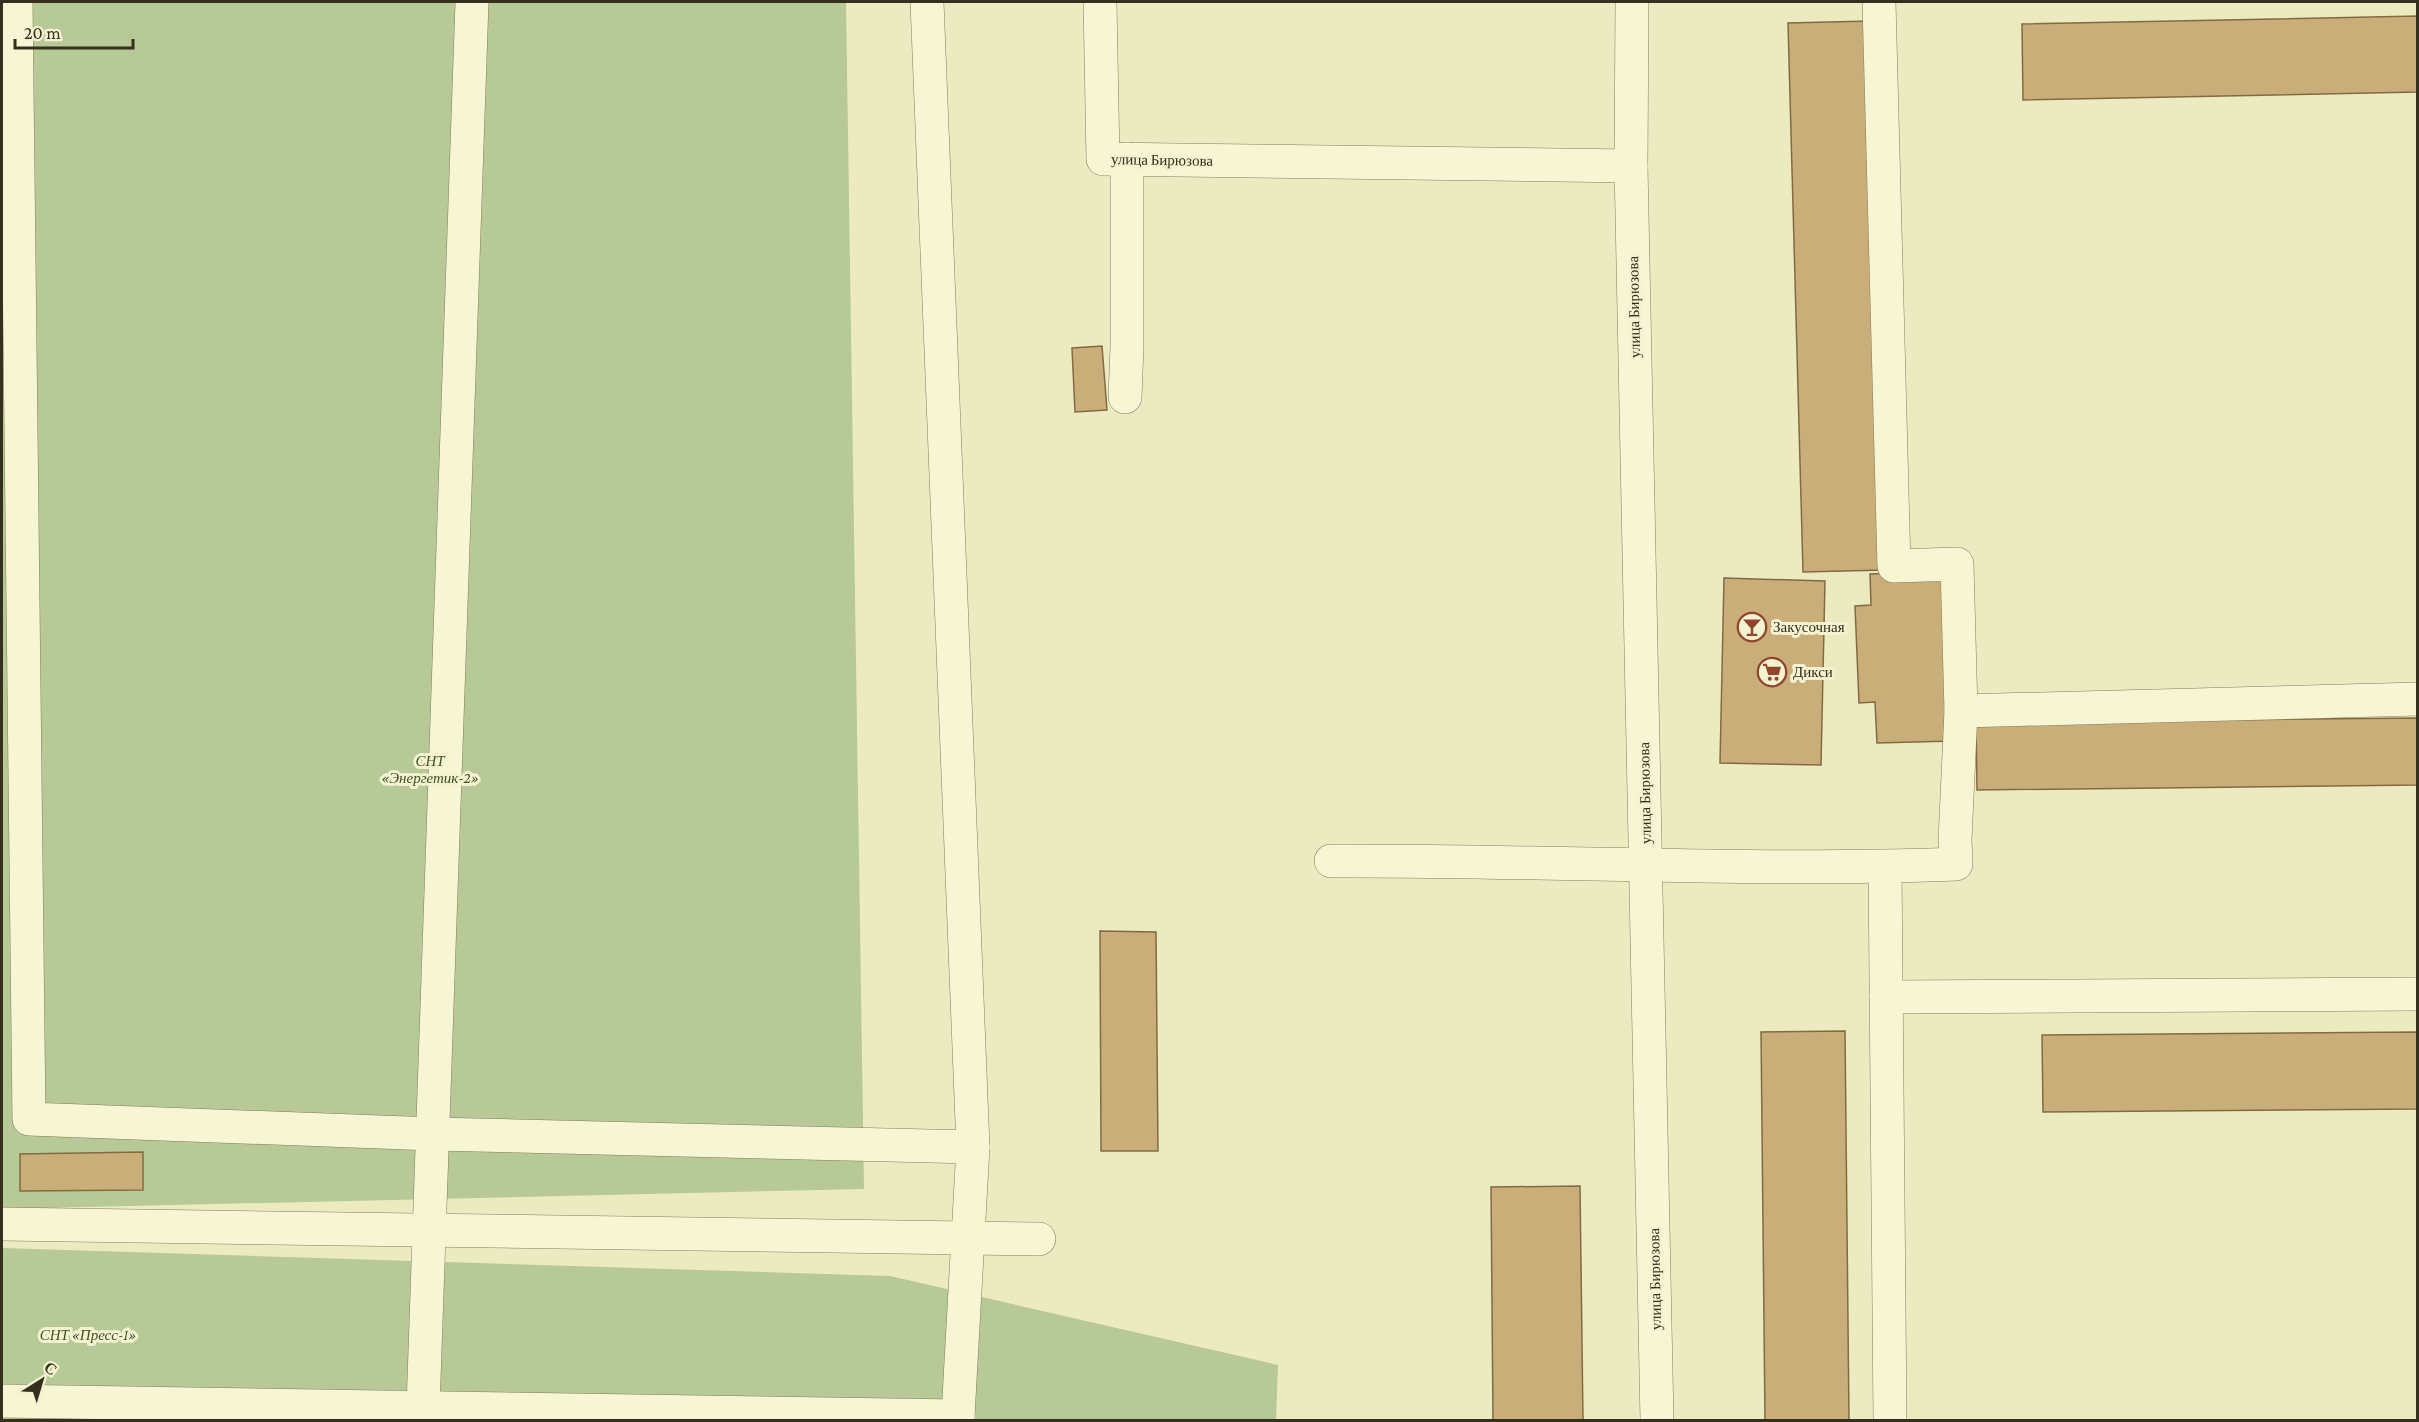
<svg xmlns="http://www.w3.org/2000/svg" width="2419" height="1422" viewBox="0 0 2419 1422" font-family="'Crimson Pro',serif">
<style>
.green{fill:#b6c996}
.building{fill:#c9ae79;stroke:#836b40;stroke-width:1.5}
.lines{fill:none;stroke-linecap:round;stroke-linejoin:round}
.minor-casing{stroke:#857b5a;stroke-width:34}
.minor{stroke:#f7f6d4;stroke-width:33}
.labels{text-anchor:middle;stroke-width:6;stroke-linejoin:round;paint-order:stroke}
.street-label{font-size:15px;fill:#352f1d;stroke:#f4f2d1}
.poi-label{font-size:15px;fill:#352f1d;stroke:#f4f2d1;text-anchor:start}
.park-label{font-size:15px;font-style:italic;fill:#3a5125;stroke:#f4f2d1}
</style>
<rect width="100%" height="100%" fill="#eceac1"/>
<!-- green -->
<g class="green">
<polygon points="2,2 846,2 864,1189 2,1209"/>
<polygon points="2,1248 890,1276 1278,1365 1276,1420 2,1420"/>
</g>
<!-- building -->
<g class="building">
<polygon points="2418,16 2418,92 2023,100 2022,24"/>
<polygon points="1870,21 1885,570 1803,572 1788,23"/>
<polygon points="1102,346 1107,410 1075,412 1072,348"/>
<polygon points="1947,571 1953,741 1877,743 1875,702 1859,703 1855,606 1871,605 1870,574"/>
<polygon points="1724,578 1825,581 1821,765 1720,763"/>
<polygon points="2418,718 2418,785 1977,790 1976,722"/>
<polygon points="1100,931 1156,932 1158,1151 1101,1151"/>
<polygon points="1845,1031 1849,1420 1765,1420 1761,1032"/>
<polygon points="2418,1032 2418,1109 2043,1112 2042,1035"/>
<polygon points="143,1152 143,1190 20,1191 20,1154"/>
<polygon points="1580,1186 1583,1420 1493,1420 1491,1187"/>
</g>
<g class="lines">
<!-- minor casing -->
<g class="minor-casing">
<g id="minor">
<polyline points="16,2 29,1119 433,1134 973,1147"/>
<polyline points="927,2 973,1147 958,1416"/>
<polyline points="1100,2 1103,159 1631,166"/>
<polyline points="1632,2 1631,166 1657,1420"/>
<polyline points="1125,397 1127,347 1127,159"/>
<polyline points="1961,711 2418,699"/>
<path d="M1331,861C1540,860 1748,872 1956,864L1955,840L1961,711L1957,564L1894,566L1879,2"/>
<polyline points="1885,867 1890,1420"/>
<polyline points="1886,997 2418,994"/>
<polyline points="2,1224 1039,1239"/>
<polyline points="2,1401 958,1416 958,1420"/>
<polyline points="423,1408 472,2"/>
</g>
</g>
<!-- minor -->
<use href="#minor" class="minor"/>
</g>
<!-- icons -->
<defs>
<g id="bar-ring" transform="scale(1.5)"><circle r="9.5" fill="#f4f2d1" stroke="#91452c" stroke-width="1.5"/><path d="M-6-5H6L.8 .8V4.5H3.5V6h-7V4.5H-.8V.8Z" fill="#91452c"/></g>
<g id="supermarket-ring" transform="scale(1.5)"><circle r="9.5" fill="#f4f2d1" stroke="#91452c" stroke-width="1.5"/><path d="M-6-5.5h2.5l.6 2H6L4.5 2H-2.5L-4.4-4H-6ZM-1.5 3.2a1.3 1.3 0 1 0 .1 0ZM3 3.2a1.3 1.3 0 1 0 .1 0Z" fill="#91452c"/></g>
</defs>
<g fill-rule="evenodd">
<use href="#bar-ring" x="1752" y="627"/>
<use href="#supermarket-ring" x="1772" y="672"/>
</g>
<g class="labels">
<!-- street labels -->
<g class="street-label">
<text transform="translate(1162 160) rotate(1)" y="5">улица Бирюзова</text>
<text transform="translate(1634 307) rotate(-91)" y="5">улица Бирюзова</text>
<text transform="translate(1645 793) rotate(-91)" y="5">улица Бирюзова</text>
<text transform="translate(1655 1279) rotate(-91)" y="5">улица Бирюзова</text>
</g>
<!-- poi labels -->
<g class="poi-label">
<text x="1773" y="632">Закусочная</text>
<text x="1793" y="677">Дикси</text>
</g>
<!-- park labels -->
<g class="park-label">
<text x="430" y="766">СНТ<tspan x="430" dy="17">«Энергетик-2»</tspan></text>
<text x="88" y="1340">СНТ «Пресс-1»</text>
</g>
</g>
<!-- border -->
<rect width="2419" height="1422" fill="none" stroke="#352f1d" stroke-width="6"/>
<!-- north arrow -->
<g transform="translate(42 1380) rotate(37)" stroke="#f4f2d1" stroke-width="4.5" paint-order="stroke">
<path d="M0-4.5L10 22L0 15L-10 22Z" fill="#352f1d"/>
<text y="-9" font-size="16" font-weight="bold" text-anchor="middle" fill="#352f1d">С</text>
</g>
<!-- scale -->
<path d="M15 39v9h118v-9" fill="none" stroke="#352f1d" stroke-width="3"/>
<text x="24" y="39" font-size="18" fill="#352f1d" stroke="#f4f2d1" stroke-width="4.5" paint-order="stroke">20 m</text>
</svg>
